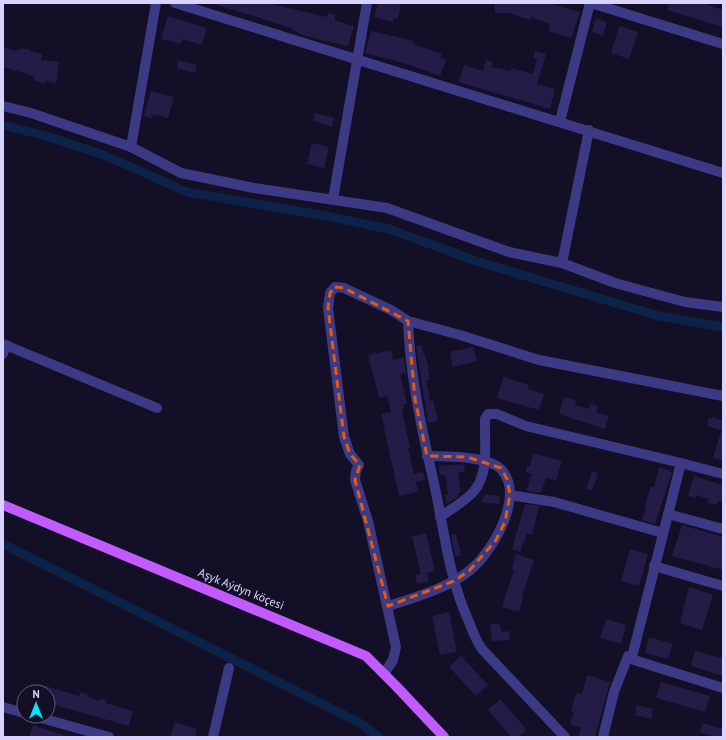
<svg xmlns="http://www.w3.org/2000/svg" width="726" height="740" viewBox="0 0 726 740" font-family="'PT Sans',sans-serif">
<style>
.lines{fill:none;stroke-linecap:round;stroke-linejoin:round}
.canal{stroke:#0c2248;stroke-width:9}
.building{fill:#241b47}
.minor{stroke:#3d3a85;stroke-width:10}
.major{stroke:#c25bff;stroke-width:10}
.marked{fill:none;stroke:#e8590c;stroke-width:3;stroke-dasharray:8 5;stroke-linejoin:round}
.labels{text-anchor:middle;stroke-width:3;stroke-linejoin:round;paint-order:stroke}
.street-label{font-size:12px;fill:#d9d4ff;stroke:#130f26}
</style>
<rect width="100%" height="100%" fill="#130f26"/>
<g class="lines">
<!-- canal -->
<g class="canal">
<polyline points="3,125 46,136 104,155 187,192 326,216 389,229 479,262 659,316 723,327"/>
<polyline points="3,544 360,723 379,737"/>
</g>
</g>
<!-- building -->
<g class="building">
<polygon points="217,3 266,3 327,17 328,13 336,15 334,20 354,26 348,46 305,36 292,30 292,28 217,5"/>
<polygon points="378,3 401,3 398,19 394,18 393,22 374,17"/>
<polygon points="495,3 548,3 580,12 571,38 548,31 550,24 531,17 530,20 509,13 495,13"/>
<polygon points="669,3 703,3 723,10 723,27 667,10"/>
<polygon points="168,16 207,28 202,45 182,39 180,44 161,39"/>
<polygon points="596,18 607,22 603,36 592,32"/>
<polygon points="619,26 638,32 629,59 611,53"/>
<polygon points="371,31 414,41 413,44 442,54 440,58 446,60 440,76 407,64 365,53"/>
<polygon points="4,48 18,51 19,49 30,49 29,51 42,54 41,60 59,62 56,83 45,81 45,84 34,80 34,76 3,67"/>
<polygon points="535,51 546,54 537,84 555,89 550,109 459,82 464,65 483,71 486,60 493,62 491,67 511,71 511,68 533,74 537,59 533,58"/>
<polygon points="177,60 197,65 195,73 178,69"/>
<polygon points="151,91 174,97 168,118 153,114 152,118 144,116"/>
<polygon points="315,113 334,118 332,127 313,121"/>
<polygon points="312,143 329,147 324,168 307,164"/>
<polygon points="421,345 427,362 430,379 426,380 429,394 430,401 433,400 438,421 428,423 416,346"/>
<polygon points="473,347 477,361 453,367 450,352"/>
<polygon points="391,350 393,360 404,357 406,373 400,374 407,404 403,405 404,410 402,411 410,448 408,448 414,474 423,472 425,480 416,482 418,492 399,496 381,414 391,412 387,396 379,398 368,355"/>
<polygon points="503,377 529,385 528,389 544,394 539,410 497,398"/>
<polygon points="564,397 576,400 575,405 589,409 590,404 598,406 596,412 609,416 605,429 559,414"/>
<polygon points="712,417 723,421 723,431 707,426 709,418 711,419"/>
<polygon points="721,431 723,432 723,461 713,458"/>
<polygon points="533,453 562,461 556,480 546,478 541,493 526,491 532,474 526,472 527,466 530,466"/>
<polygon points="464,464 465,472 458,472 461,493 458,493 458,497 450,502 446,503 445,495 448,494 445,475 440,475 439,466"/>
<polygon points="659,467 672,472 655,524 642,520 646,509 644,508 651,486 654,487"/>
<polygon points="592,471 598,473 592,491 586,489"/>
<polygon points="694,476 723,485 723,502 718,501 716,505 708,503 709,499 696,495 695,498 688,496"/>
<polygon points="485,494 500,496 499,504 481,502"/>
<polygon points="525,504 539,506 532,535 527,534 520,552 512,549"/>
<polygon points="682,525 723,537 723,570 672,556"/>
<polygon points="426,533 435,571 427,573 429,581 417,584 415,575 421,574 412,536"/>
<polygon points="456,534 461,555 455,556 451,535"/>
<polygon points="630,549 648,554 639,586 621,581"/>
<polygon points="516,554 534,560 522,596 523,597 519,612 502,607 514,570 512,569"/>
<polygon points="689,587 713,595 702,630 680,623"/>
<polygon points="449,612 457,652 440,655 432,616"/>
<polygon points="606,619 626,625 621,644 600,638"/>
<polygon points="499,623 502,632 509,631 510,640 492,641 490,624"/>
<polygon points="649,637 673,644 668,659 645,653"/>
<polygon points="695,651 723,658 723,676 691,666"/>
<polygon points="461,656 488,685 476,696 449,667"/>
<polygon points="587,675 610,682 595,737 578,737 581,728 570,725 574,712 571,711 576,693 582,694"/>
<polygon points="661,682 710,696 705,712 656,698"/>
<polygon points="39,684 79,696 80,692 88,694 87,697 100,701 101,698 107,700 106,703 133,711 129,726 48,703 48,692 36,692"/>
<polygon points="500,699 527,730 518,737 511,737 488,710"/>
<polygon points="637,705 653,709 651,719 635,715"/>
<polygon points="175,722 197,729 195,737 170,737"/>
<polygon points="702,723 723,729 723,737 715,737 700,732"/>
<polygon points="33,725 66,736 66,737 29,737"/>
</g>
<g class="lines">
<!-- minor -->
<g class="minor">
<polyline points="175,3 723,173"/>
<polyline points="591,3 723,44"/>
<polyline points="3,106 31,113 131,147 181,173 254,188 387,208 509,252 562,263 615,283 685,302 723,307"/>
<polyline points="560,121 590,3"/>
<polyline points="131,147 156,3"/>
<polyline points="333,199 367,3"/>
<polyline points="562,263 589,130"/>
<path d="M408,321C410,375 421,426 433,479C444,527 448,576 469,622C473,632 476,641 482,649L565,737"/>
<polyline points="3,344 157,408"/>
<polyline points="3,354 6,345"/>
<polyline points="723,474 681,463 632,657 634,660 723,688"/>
<polyline points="510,495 554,502 663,533"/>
<polyline points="668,514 723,529"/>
<path d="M440,517C451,509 466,501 474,491C490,472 484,441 485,419L488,414H497L526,426L681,463"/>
<polyline points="654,566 723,586"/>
<path d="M388,606C413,598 448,588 469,571C492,553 526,496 501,469C488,456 445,456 427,456"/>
<polyline points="384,674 393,660 396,647 368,521 355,480 356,471 359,465 350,454 344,437 328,308 330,293 335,287 344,288 391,310 408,321 460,335 539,360 723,396"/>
<polyline points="3,707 24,713"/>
<polyline points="34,716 109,737"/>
<polyline points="213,737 229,668"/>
<polyline points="603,737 614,692 628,656 632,657"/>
</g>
<!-- major -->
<polyline class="major" points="3,505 366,656 396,686 444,737"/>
</g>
<!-- marked area -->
<path class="marked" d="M335,287L344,288L408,321L415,399L427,456L467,457L501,468L507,479L510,495L505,522L496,540L469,571L454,581L388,606L355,480L360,465L350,454L344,437L328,308L330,293Z"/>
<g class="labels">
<!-- street labels -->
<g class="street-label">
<text transform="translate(241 589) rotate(22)" y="4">Aşyk Aýdyn köçesi</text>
</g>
</g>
<!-- border -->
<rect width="726" height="740" fill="none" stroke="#d9d4ff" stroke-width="8"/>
<!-- north arrow -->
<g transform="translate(36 704)"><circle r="19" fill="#130f26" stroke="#625e7d"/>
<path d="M0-3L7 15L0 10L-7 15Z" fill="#00e5ff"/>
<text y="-6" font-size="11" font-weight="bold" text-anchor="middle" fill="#d9d4ff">N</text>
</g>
</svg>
